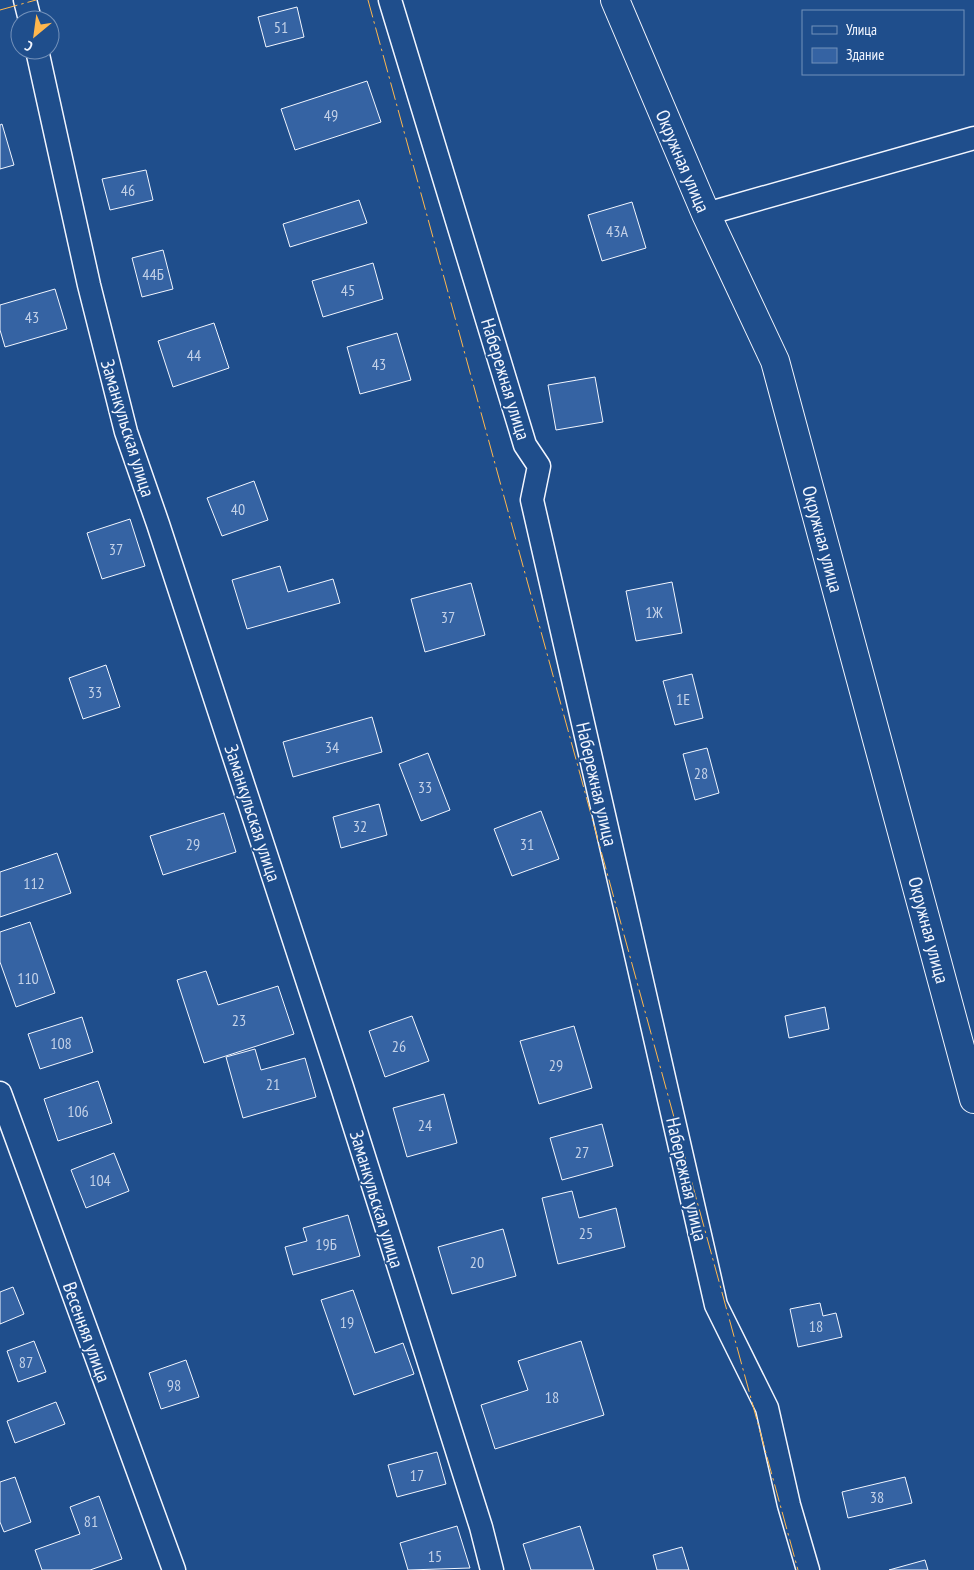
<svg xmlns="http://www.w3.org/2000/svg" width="974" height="1570" viewBox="0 0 974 1570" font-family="'PT Sans Narrow',sans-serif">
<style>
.building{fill:#3563a3;stroke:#f2f6ff}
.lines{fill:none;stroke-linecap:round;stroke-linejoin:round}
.street-casing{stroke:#f2f6ff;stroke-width:25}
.secondary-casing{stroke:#f2f6ff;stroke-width:30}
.street{stroke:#1f4e8c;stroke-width:22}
.secondary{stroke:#1f4e8c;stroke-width:28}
.power{stroke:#ffb74d;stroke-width:1;stroke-dasharray:18 4 2.5 4;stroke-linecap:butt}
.labels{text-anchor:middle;stroke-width:4;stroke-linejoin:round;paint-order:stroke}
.number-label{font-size:16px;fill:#c3d1e8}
.street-label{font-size:19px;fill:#f2f6ff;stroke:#1f4e8c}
</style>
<rect width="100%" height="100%" fill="#1f4e8c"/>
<!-- building -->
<g class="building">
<polygon points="297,7 304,37 266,47 258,17"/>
<polygon points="367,81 381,122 295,150 281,109"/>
<polygon points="2,124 14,165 0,169 0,125"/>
<polygon points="146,170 153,200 110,210 102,179"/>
<polygon points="359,200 367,223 290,247 283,224"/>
<polygon points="632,202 646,248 602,261 588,215"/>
<polygon points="163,250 173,289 142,297 132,258"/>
<polygon points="373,263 383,299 323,317 312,281"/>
<polygon points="55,289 67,329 5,347 0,330 0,305"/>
<polygon points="214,323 229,368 173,387 158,341"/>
<polygon points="397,333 411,380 360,394 347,347"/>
<polygon points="595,377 603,422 556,430 548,385"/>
<polygon points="254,481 268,520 222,536 207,498"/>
<polygon points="130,519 145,566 102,579 87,533"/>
<polygon points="280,566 288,592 333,579 340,603 247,629 232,580"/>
<polygon points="672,582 682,633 636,641 626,591"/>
<polygon points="471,583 485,635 425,652 411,599"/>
<polygon points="106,665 120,707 83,719 69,678"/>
<polygon points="692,674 703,718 675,725 663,681"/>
<polygon points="372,717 382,752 293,777 283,742"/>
<polygon points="707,748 719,793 695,800 683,754"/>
<polygon points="428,753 450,810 421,821 399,764"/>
<polygon points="379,804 387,835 341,848 333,817"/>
<polygon points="541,811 559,859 512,876 494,829"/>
<polygon points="224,813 236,852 163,875 150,836"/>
<polygon points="57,853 71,893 0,917 0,872"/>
<polygon points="30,922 55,993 16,1007 0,962 0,932"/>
<polygon points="206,971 218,1005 278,986 294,1034 204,1063 177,980"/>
<polygon points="825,1007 829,1029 789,1038 785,1016"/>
<polygon points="412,1016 429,1061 385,1077 369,1031"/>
<polygon points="82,1017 93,1052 40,1069 28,1034"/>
<polygon points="574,1026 592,1088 539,1104 520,1041"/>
<polygon points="255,1049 261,1070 305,1058 316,1097 243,1118 226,1057"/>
<polygon points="98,1081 112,1123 58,1141 44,1099"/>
<polygon points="444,1094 457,1143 407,1157 393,1108"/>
<polygon points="602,1124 613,1166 562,1180 550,1138"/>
<polygon points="114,1153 129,1191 86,1208 71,1170"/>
<polygon points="572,1191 579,1218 616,1208 625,1247 558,1264 542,1198"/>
<polygon points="348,1215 360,1256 293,1275 285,1247 307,1241 303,1228"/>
<polygon points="503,1229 516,1276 452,1294 438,1247"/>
<polygon points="13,1287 24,1314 0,1324 0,1292"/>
<polygon points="353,1290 375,1353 403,1343 414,1374 354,1395 321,1300"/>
<polygon points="820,1303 823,1316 836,1313 842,1337 798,1347 790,1309"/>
<polygon points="34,1341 46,1372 18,1382 7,1351"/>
<polygon points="581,1341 604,1415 495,1449 481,1405 528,1390 518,1361"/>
<polygon points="186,1360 199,1397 161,1409 149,1373"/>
<polygon points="56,1402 65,1424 15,1443 7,1421"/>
<polygon points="437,1452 446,1484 397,1497 388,1465"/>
<polygon points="15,1477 31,1522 4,1532 0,1522 0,1482"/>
<polygon points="905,1477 912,1503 848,1518 842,1492"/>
<polygon points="99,1496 122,1559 90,1570 42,1570 35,1550 80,1534 70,1507"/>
<polygon points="457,1526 470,1568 408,1570 400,1543"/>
<polygon points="580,1526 594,1570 531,1570 523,1544"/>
<polygon points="682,1547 689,1570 657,1570 653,1555"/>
<polygon points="925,1560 928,1570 889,1570"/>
</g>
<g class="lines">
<!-- street casing -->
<g class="street-casing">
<g id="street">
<polyline points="25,0 30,20"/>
<polyline points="390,0 525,445 539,466 532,500 716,1305 767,1408 789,1505 808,1570"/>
<polyline points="37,50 89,285 126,432 158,524 342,1087 481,1527 492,1570"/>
<polyline points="706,214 974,138"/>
<polyline points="0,1093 174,1570"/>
</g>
</g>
<!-- secondary casing -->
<g class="secondary-casing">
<polyline id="secondary" points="615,0 706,214 775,361 974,1099"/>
</g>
<!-- street -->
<use href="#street" class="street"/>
<!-- secondary -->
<use href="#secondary" class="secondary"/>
<!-- power -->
<g class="power">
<polyline points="368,0 798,1570"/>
<polyline points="0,10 36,0"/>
</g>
</g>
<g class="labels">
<!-- number labels -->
<g class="number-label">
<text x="281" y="33">51</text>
<text x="331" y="121">49</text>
<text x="128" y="196">46</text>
<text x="617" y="237">43А</text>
<text x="153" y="280">44Б</text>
<text x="348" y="296">45</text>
<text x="32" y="323">43</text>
<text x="194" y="361">44</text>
<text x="379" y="370">43</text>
<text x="238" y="515">40</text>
<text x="116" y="555">37</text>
<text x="654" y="618">1Ж</text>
<text x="448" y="623">37</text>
<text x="95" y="698">33</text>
<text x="683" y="705">1Е</text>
<text x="332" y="753">34</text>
<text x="701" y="779">28</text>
<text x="425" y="793">33</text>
<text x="360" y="832">32</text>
<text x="193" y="850">29</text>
<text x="527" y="850">31</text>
<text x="34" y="889">112</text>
<text x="28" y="984">110</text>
<text x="239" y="1026">23</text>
<text x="61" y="1049">108</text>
<text x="399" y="1052">26</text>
<text x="556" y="1071">29</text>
<text x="273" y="1090">21</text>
<text x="78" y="1117">106</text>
<text x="425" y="1131">24</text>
<text x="582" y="1158">27</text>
<text x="100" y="1186">104</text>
<text x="586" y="1239">25</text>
<text x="326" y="1250">19Б</text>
<text x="477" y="1268">20</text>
<text x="347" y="1328">19</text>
<text x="816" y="1332">18</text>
<text x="26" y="1368">87</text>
<text x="174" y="1391">98</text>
<text x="552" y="1403">18</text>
<text x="417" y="1481">17</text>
<text x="877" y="1503">38</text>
<text x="91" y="1527">81</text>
<text x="435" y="1562">15</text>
</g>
<!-- street labels -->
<g class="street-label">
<text transform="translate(683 161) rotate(67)" y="7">Окружная улица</text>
<text transform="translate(506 379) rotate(73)" y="7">Набережная улица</text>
<text transform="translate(128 428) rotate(73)" y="7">Заманкульская улица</text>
<text transform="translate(823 539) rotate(75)" y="7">Окружная улица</text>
<text transform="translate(597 784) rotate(77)" y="7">Набережная улица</text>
<text transform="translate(253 813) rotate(72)" y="7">Заманкульская улица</text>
<text transform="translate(929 930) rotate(75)" y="7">Окружная улица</text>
<text transform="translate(687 1179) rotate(77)" y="7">Набережная улица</text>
<text transform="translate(377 1199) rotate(73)" y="7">Заманкульская улица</text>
<text transform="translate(87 1332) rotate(70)" y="7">Весенняя улица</text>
</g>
</g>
<!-- legend -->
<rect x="802" y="10" width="162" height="65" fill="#1f4e8c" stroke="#7391ba"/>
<rect x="812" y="26" width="25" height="8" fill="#1f4e8c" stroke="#7391ba"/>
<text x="846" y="35" font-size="15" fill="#f2f6ff">Улица</text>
<rect x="812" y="48" width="25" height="15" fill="#3563a3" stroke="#7391ba"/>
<text x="846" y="60" font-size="15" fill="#f2f6ff">Здание</text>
<!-- north arrow -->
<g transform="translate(35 35) rotate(209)"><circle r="24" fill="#1f4e8c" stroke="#7391ba"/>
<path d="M0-4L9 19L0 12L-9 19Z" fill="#ffb74d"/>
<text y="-8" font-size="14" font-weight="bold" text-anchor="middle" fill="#f2f6ff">С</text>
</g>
</svg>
